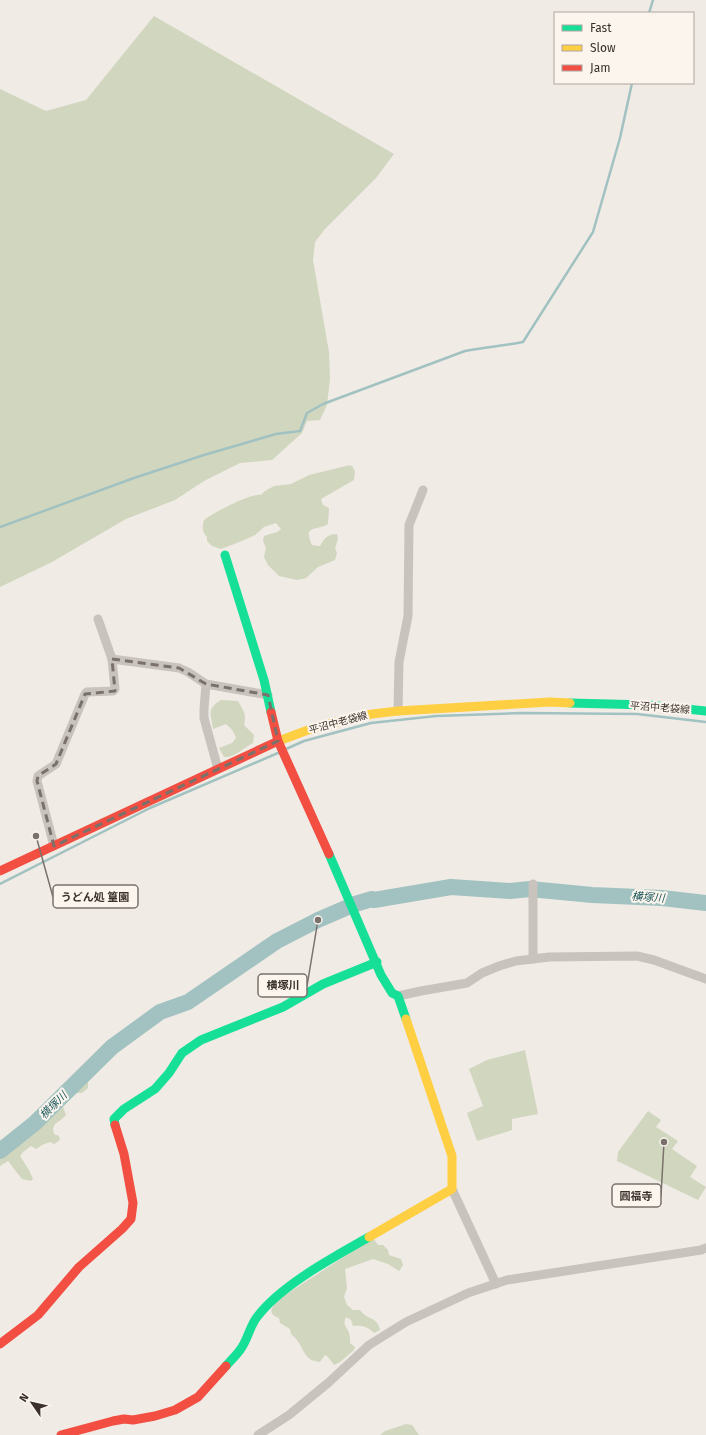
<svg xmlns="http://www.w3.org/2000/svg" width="706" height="1435" viewBox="0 0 706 1435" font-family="'Fira Sans','Noto Sans JP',sans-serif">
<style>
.green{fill:#d1d6bf}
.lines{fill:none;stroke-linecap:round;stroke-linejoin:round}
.stream{stroke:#a1c2c1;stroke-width:2.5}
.river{stroke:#a1c2c1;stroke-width:16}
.street{stroke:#c9c3be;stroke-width:9}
.fast{stroke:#16e098;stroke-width:9}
.slow{stroke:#ffcf43;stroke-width:9}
.jam{stroke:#f24e42;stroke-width:9}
.marked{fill:none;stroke:#7a716c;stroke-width:3;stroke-dasharray:8 5;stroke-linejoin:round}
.labels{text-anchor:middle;stroke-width:4;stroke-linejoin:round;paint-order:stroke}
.street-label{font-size:10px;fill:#3b302b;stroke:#fbf5ee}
.water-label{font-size:11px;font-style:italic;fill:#1f5a5e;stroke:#fbf5ee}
.leader{fill:none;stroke:#7a716c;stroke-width:1.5}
.callout-dot{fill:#7a716c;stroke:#fbf5ee;stroke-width:1.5}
.callout{fill:#fbf5ee;stroke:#7a716c;stroke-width:1.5}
.callout-label{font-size:11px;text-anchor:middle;font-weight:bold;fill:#3b302b}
</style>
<rect width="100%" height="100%" fill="#f0ebe5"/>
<!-- green -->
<g class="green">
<polygon points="154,16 394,154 376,178 325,229 315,242 313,260 329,352 330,379 327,405 320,420 307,421 302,433 272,460 240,463 204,481 175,500 126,519 52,562 0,587 0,89 46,111 86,100"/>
<path d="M350,465L353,467L355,472L354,480L321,499L323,505L329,508L328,524C318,531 302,524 312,545L320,546C324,538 328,534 337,534L338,539L335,548L337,553L335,560L318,567L306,578L297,580L279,576L268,565L264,557L266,548L263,541L264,536L277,532L281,529L276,523L264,527L255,535L242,541L221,549L212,546L207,541V537C202,532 202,526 204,520C213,513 250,493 261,495L265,491L274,486L291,484L309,475Z"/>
<path d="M221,700L238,701C243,710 247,714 244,725L254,735L253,743C243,748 235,758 224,757L219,748L232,743L236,738C234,732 231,728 226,724L213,729C212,714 205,710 221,700Z"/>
<polygon points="525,1050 538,1114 512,1119 512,1130 477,1141 467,1113 483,1106 469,1069 487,1060"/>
<polygon points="79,1076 86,1077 88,1082 88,1088 82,1093 76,1093 62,1104 66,1115 62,1119 55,1124 53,1129 54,1134 59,1136 60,1140 54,1144 50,1142 42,1145 36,1149 31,1146 23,1152 20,1156 29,1170 33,1179 31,1181 22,1179 8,1161 0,1166 0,1154 31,1132 38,1126 43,1112 49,1104 57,1097"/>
<polygon points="648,1111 661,1120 656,1127 678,1141 672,1149 697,1166 690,1177 706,1187 698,1200 617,1161 618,1152"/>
<path d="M373,1238L378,1245H383L388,1250L389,1255L401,1259L403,1265L399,1271L388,1264L373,1259L345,1269L347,1288L344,1297L347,1305L353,1310H360C368,1321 377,1316 380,1330L374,1333C368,1327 363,1325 353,1326L351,1320L346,1317C342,1326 347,1326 349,1333C350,1336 350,1340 350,1343L355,1347L354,1350L340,1362L334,1365L328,1357L325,1355L320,1362C317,1361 312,1361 310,1359C303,1355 301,1341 291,1334L290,1329L280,1323L279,1318C264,1313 275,1304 282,1297Z"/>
<polygon points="406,1424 412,1425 419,1435 380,1435 385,1431"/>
</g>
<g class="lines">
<!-- stream -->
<g class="stream">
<polyline points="649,13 653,0"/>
<path d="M0,527L134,478L204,455L276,434L300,431L307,413L323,404L465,351C484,347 503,346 523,342L593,232L620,138L632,83"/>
<polyline points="286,749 304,741 371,723 436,716 522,713 637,714 706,722"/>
<polyline points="0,884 150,808 278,753"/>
</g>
<!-- river -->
<polyline class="river" points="0,1151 35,1123 112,1047 160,1012 188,1002 277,941 318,920 355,904 372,899 374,900 451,887 510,891 530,889 592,895 662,898 706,903"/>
<!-- street -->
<g class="street">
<polyline points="112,659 179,668 188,672 206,684 268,695"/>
<polyline points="206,684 204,709 204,718 218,769"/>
<polyline points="398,711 399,662 408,616 409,525 423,490"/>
<polyline points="54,846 37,781 38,776 56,764 85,694 87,692 113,691 115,689 112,659 98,619"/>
<polyline points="533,959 533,884"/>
<polyline points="398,996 421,991 467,983 482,973 499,966 516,961 549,957 637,956 654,960 706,979"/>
<polyline points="452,1189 496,1284"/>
<polyline points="258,1435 289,1415 328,1383 369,1345 406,1322 468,1293 507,1280 701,1250 706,1248"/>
</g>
<!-- fast -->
<g class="fast">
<polyline points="225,555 264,680 271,712"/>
<polyline points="570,703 648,705 706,711"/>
<polyline points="329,854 381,975 392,993 398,996 406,1019"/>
<polyline points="115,1125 114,1119 124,1109 155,1089 169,1073 182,1053 201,1040 283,1007 323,984 377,962"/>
<path d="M226,1366C231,1360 238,1354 242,1347C248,1338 250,1326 257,1317C281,1285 334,1257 369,1237"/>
</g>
<!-- slow -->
<g class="slow">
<polyline points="276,742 316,727 372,714 398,711 550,702 570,703"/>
<polyline points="369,1237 452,1189 452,1156 406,1019"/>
</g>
<!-- jam -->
<g class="jam">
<polyline points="271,712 278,741 329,854"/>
<polyline points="0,871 276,742"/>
<polyline points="0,1344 38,1315 79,1267 122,1229 131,1219 133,1203 124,1154 115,1125"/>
<polyline points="61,1435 113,1421 124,1419 133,1420 155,1416 175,1410 198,1397 226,1366"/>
</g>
</g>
<!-- marked area -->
<path class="marked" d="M112,659L179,668L206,684L268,695L278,741L54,846L37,781L38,776L56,764L85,694L115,691Z"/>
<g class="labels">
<!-- street labels -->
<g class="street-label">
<text transform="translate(660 707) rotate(4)" y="4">平沼中老袋線</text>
<text transform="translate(338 722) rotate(-15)" y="4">平沼中老袋線</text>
</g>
<!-- water labels -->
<g class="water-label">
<text transform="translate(648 897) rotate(4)" y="4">横塚川</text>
<text transform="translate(53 1105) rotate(-45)" y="4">横塚川</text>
</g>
</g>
<!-- callouts -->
<path class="leader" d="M36 836L53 897M318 920L307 986M664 1142L661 1196"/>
<g class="callout-dot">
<circle cx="36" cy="836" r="4"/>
<circle cx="318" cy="920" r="4"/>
<circle cx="664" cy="1142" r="4"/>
</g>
<g class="callout">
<rect x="53" y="885" width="85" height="23" rx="4"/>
<rect x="258" y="974" width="49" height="23" rx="4"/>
<rect x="612" y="1184" width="49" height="23" rx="4"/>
</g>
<g class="callout-label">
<text x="95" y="901">うどん処 篁園</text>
<text x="283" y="989">横塚川</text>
<text x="636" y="1200">圓福寺</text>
</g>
<!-- legend -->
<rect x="554" y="12" width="140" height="72" fill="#fbf5ee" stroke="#aea6a0"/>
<rect x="562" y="25" width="20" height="6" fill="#16e098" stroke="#aea6a0"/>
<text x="590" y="32" font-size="12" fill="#3b302b">Fast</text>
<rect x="562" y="45" width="20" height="6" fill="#ffcf43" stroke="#aea6a0"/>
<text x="590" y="52" font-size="12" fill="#3b302b">Slow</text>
<rect x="562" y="65" width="20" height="6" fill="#f24e42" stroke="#aea6a0"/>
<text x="590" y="72" font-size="12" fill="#3b302b">Jam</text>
<!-- north arrow -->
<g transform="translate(32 1403) rotate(304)" stroke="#fbf5ee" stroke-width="3" paint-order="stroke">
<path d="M0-3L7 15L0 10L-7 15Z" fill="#3b302b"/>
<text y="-6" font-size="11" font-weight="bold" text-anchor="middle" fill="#3b302b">N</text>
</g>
</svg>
